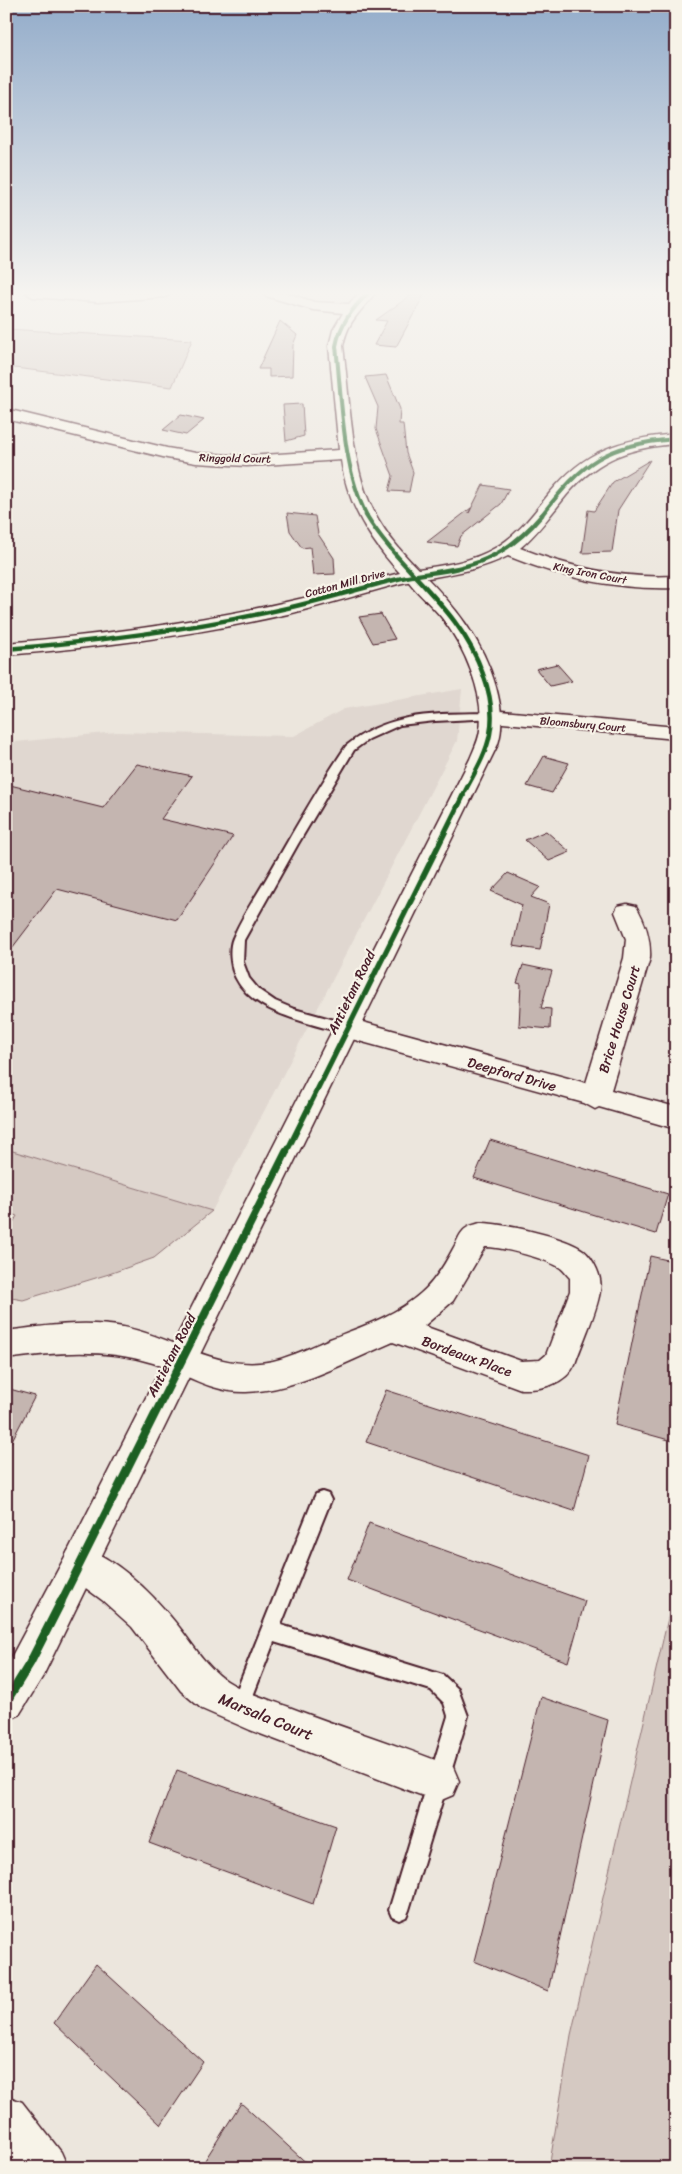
<svg xmlns="http://www.w3.org/2000/svg" width="682" height="2174" viewBox="0 0 682 2174" font-family="Sriracha,sans-serif">
<style>
.built{fill:#e0d7d0}
.green{fill:#d5c9c2;stroke:#907476}
.building{fill:#c4b5b0;stroke:#4a1f2b}
.lines{fill:none;stroke-linecap:round;stroke-linejoin:round}
.service-casing{stroke:#4a1f2b;stroke-width:4}
.minor-casing{stroke:#4a1f2b;stroke-width:3}
.tertiary-casing{stroke:#4a1f2b;stroke-width:3}
.service{fill:#f7f3e8;fill-rule:evenodd}
.minor{fill:#f7f3e8;fill-rule:evenodd}
.tertiary{fill:#f7f3e8;fill-rule:evenodd}
.cycleway-far4-casing{stroke:#f7f3e8;stroke-width:5.5}
.cycleway-far3-casing{stroke:#f7f3e8;stroke-width:7}
.cycleway-far2-casing{stroke:#f7f3e8;stroke-width:9}
.cycleway-far1-casing{stroke:#f7f3e8;stroke-width:11}
.cycleway-casing{stroke:#f7f3e8;stroke-width:12}
.cycleway-far4{stroke:#1b5e20;stroke-width:4}
.cycleway-far3{stroke:#1b5e20;stroke-width:4.5}
.cycleway-far2{stroke:#1b5e20;stroke-width:5.5}
.cycleway-far1{stroke:#1b5e20;stroke-width:8}
.cycleway{stroke:#1b5e20;stroke-width:9}
.labels{text-anchor:middle;stroke-width:4.5;stroke-linejoin:round;paint-order:stroke}
.far-street-label{font-size:11px;fill:#4a1f2b;stroke:#f7f3e8}
.street-label{font-size:14px;fill:#4a1f2b;stroke:#f7f3e8}
.near-street-label{font-size:16px;fill:#4a1f2b;stroke:#f7f3e8}
</style>
<rect width="100%" height="100%" fill="#ece6dd"/>
<filter id="ink" filterUnits="userSpaceOnUse"><feTurbulence type="fractalNoise" baseFrequency=".02" numOctaves="2"/><feDisplacementMap in="SourceGraphic" scale="10" xChannelSelector="R" yChannelSelector="G"/><feConvolveMatrix kernelMatrix="1 2 1 2 8 2 1 2 1" color-interpolation-filters="sRGB"/></filter>
<g filter="url(#ink)">
<!-- built -->
<polygon class="built" points="462,689 457,741 212,1211 6,1149 6,743 116,732 294,736 344,709"/>
<!-- green -->
<g class="green">
<polygon points="6,329 192,340 172,387 6,367"/>
<polygon points="6,1149 212,1211 154,1258 109,1274 23,1300 6,1297 6,1235 17,1216 6,1212"/>
<polygon points="676,1584 676,2168 549,2168 571,2035"/>
</g>
<!-- building -->
<g class="building">
<polygon points="414,293 425,293 396,347 374,345 387,321 376,320"/>
<polygon points="280,321 297,335 293,345 292,376 269,377 269,369 258,369"/>
<polygon points="386,375 400,409 399,424 403,424 406,453 413,472 409,492 389,491 393,476 376,429 378,407 365,377"/>
<polygon points="302,404 304,436 286,441 283,405"/>
<polygon points="181,415 204,420 186,435 163,430"/>
<polygon points="650,460 618,510 612,552 582,553 588,510 594,511 613,482"/>
<polygon points="483,485 509,489 501,504 461,536 457,546 427,542 471,508 469,513"/>
<polygon points="287,513 315,516 318,534 334,558 335,574 313,575 310,547 302,548 290,531"/>
<polygon points="381,614 395,639 373,643 359,617"/>
<polygon points="557,664 572,681 550,686 536,669"/>
<polygon points="544,756 569,763 552,793 527,786"/>
<polygon points="137,764 192,776 161,819 233,836 177,920 57,889 6,956 6,784 103,808"/>
<polygon points="546,831 570,852 549,861 525,840"/>
<polygon points="508,873 540,887 531,897 549,904 540,950 513,946 522,905 491,891"/>
<polygon points="523,965 552,971 541,1008 551,1009 550,1029 519,1026 521,984 517,983"/>
<polygon points="490,1140 668,1194 656,1234 474,1178"/>
<polygon points="650,1256 676,1262 676,1442 615,1425"/>
<polygon points="6,1388 35,1396 6,1452"/>
<polygon points="386,1390 589,1455 574,1511 366,1442"/>
<polygon points="369,1523 585,1601 568,1662 347,1580"/>
<polygon points="541,1697 608,1720 548,1991 474,1961"/>
<polygon points="177,1770 336,1826 313,1904 149,1843"/>
<polygon points="96,1964 203,2062 161,2125 54,2023"/>
<polygon points="241,2103 312,2168 200,2168"/>
</g>
<g class="lines">
<!-- service casing -->
<g class="service-casing">
<g id="service">
<path d="M490,713L494,714L495,716L494,718L435,721L400,725L369,739L354,750L298,844L244,940L243,962L249,978L259,990L275,1001L294,1009L353,1025L355,1028L353,1031C340,1035 290,1018 276,1012C255,1003 233,986 231,961C230,955 230,944 233,938C241,918 255,898 266,879C292,834 317,789 346,746C390,711 437,714 490,713Z"/>
<polygon points="322,1492 328,1494 331,1500 281,1625 443,1675 458,1689 468,1716 409,1910 406,1917 399,1920 392,1917 389,1910 448,1716 444,1703 431,1690 274,1642 246,1714 239,1716 232,1714 230,1707 313,1500 316,1494"/>
</g>
</g>
<!-- minor casing -->
<g class="minor-casing">
<g id="minor">
<polygon points="26,293 172,293 165,297 98,302 33,297"/>
<path d="M264,293H287L314,302L349,304L359,293H375C360,313 348,320 343,346C349,391 351,460 369,501C380,527 398,549 418,569C445,565 471,562 495,548C518,535 533,514 549,494C585,450 620,439 676,434V444C624,448 593,461 561,502C548,518 536,535 520,548C571,568 621,579 676,576V588C617,590 562,578 508,556C472,574 436,575 398,584C361,594 325,605 288,614C195,635 101,647 6,655V643C100,635 193,623 286,602C324,594 362,582 400,573C370,541 347,503 341,460L247,466L196,463L167,458L6,419V409L167,448L196,453L247,456L339,450L329,346L333,330L343,313L313,310L266,296Z"/>
<polygon points="490,710 676,727 676,739 482,721 479,716 482,711"/>
<path d="M627,904L636,906C646,923 651,939 650,958L611,1090L676,1107V1129L599,1107L595,1109L584,1103L348,1038L339,1035L335,1028L339,1021L348,1018L586,1083L624,958L626,939L615,912L618,906Z"/>
<path d="M480,1223C502,1223 566,1237 583,1250C594,1259 603,1278 600,1291C597,1312 582,1343 575,1364C566,1384 542,1390 521,1389L393,1342C348,1361 296,1391 246,1392C212,1393 184,1373 153,1363C104,1348 57,1352 6,1359V1331C45,1326 85,1320 123,1327C174,1337 220,1373 273,1361C293,1356 311,1347 330,1339C361,1327 395,1316 421,1293C435,1281 445,1264 454,1247C457,1242 459,1235 463,1231C467,1226 474,1225 480,1223ZM485,1247C502,1247 544,1258 559,1267C563,1269 566,1274 570,1278V1291L546,1355L540,1360L521,1361L424,1326L453,1301Z"/>
<path d="M81,1546C120,1561 153,1594 179,1627C194,1646 206,1667 227,1681C245,1693 268,1699 289,1707C343,1728 399,1745 453,1767L459,1781L453,1795L439,1801L418,1794L250,1730L202,1709L181,1691L132,1627L102,1600L68,1575L63,1563L68,1551Z"/>
<polygon points="6,2096 22,2102 61,2152 68,2168 16,2168 6,2155"/>
</g>
</g>
<!-- tertiary casing -->
<g class="tertiary-casing">
<path id="tertiary" d="M413,569L420,571C454,605 483,640 496,687C501,706 504,725 498,744L43,1676L19,1715L6,1721V1667L68,1551L470,759C474,749 479,740 480,730C485,694 464,646 442,618C430,603 414,591 404,575L406,571Z"/>
</g>
<!-- service -->
<use href="#service" class="service"/>
<!-- minor -->
<use href="#minor" class="minor"/>
<!-- tertiary -->
<use href="#tertiary" class="tertiary"/>
<!-- cycleway-far4 casing -->
<g class="cycleway-far4-casing">
<g id="cycleway-far4">
<path d="M367,516C342,467 342,401 336,346C340,324 352,309 368,293"/>
<path d="M541,516C584,461 604,445 676,439"/>
</g>
</g>
<!-- cycleway-far3 casing -->
<g class="cycleway-far3-casing">
<g id="cycleway-far3">
<path d="M366,515C401,573 460,607 483,674C490,693 494,714 490,734C486,756 472,777 462,797"/>
<path d="M6,649C101,641 195,629 287,608C323,600 358,589 394,580C424,572 457,572 486,559C509,549 526,534 542,515"/>
</g>
</g>
<!-- cycleway-far2 casing -->
<g class="cycleway-far2-casing">
<polyline id="cycleway-far2" points="286,1153 463,796"/>
</g>
<!-- cycleway-far1 casing -->
<g class="cycleway-far1-casing">
<polyline id="cycleway-far1" points="60,1604 286,1152"/>
</g>
<!-- cycleway casing -->
<g class="cycleway-casing">
<polyline id="cycleway" points="6,1702 30,1663 61,1602"/>
</g>
<!-- cycleway-far4 -->
<use href="#cycleway-far4" class="cycleway-far4"/>
<!-- cycleway-far3 -->
<use href="#cycleway-far3" class="cycleway-far3"/>
<!-- cycleway-far2 -->
<use href="#cycleway-far2" class="cycleway-far2"/>
<!-- cycleway-far1 -->
<use href="#cycleway-far1" class="cycleway-far1"/>
<!-- cycleway -->
<use href="#cycleway" class="cycleway"/>
</g>
</g>
<!-- sky -->
<linearGradient id="sky" x2="0" y2="1"><stop stop-color="#93acca"/><stop offset="0.49" stop-color="#f6f4f0"/><stop offset="1" stop-color="#f6f4f0" stop-opacity="0"/></linearGradient>
<rect width="682" height="598" fill="url(#sky)"/>
<g class="labels">
<!-- far-street labels -->
<g class="far-street-label">
<text transform="translate(235 458) rotate(1)" y="4">Ringgold Court</text>
<text transform="translate(590 573) rotate(11)" y="4">King Iron Court</text>
<text transform="translate(345 583) rotate(-15)" y="4">Cotton Mill Drive</text>
<text transform="translate(583 724) rotate(5)" y="4">Bloomsbury Court</text>
</g>
<!-- street labels -->
<g class="street-label">
<text transform="translate(351 992) rotate(-64)" y="5">Antietam Road</text>
<text transform="translate(619 1019) rotate(-73)" y="5">Brice House Court</text>
<text transform="translate(512 1074) rotate(16)" y="5">Deepford Drive</text>
<text transform="translate(171 1355) rotate(-63)" y="5">Antietam Road</text>
<text transform="translate(467 1356) rotate(20)" y="5">Bordeaux Place</text>
</g>
<!-- near-street labels -->
<g class="near-street-label">
<text transform="translate(266 1716) rotate(22)" y="6">Marsala Court</text>
</g>
</g>
<!-- margin -->
<rect width="682" height="2174" fill="none" stroke="#f7f3e8" stroke-width="25"/>
<rect x="12" y="12" width="657" height="2149" fill="none" stroke="#4a1f2b" stroke-width="2" filter="url(#ink)"/>
</svg>
